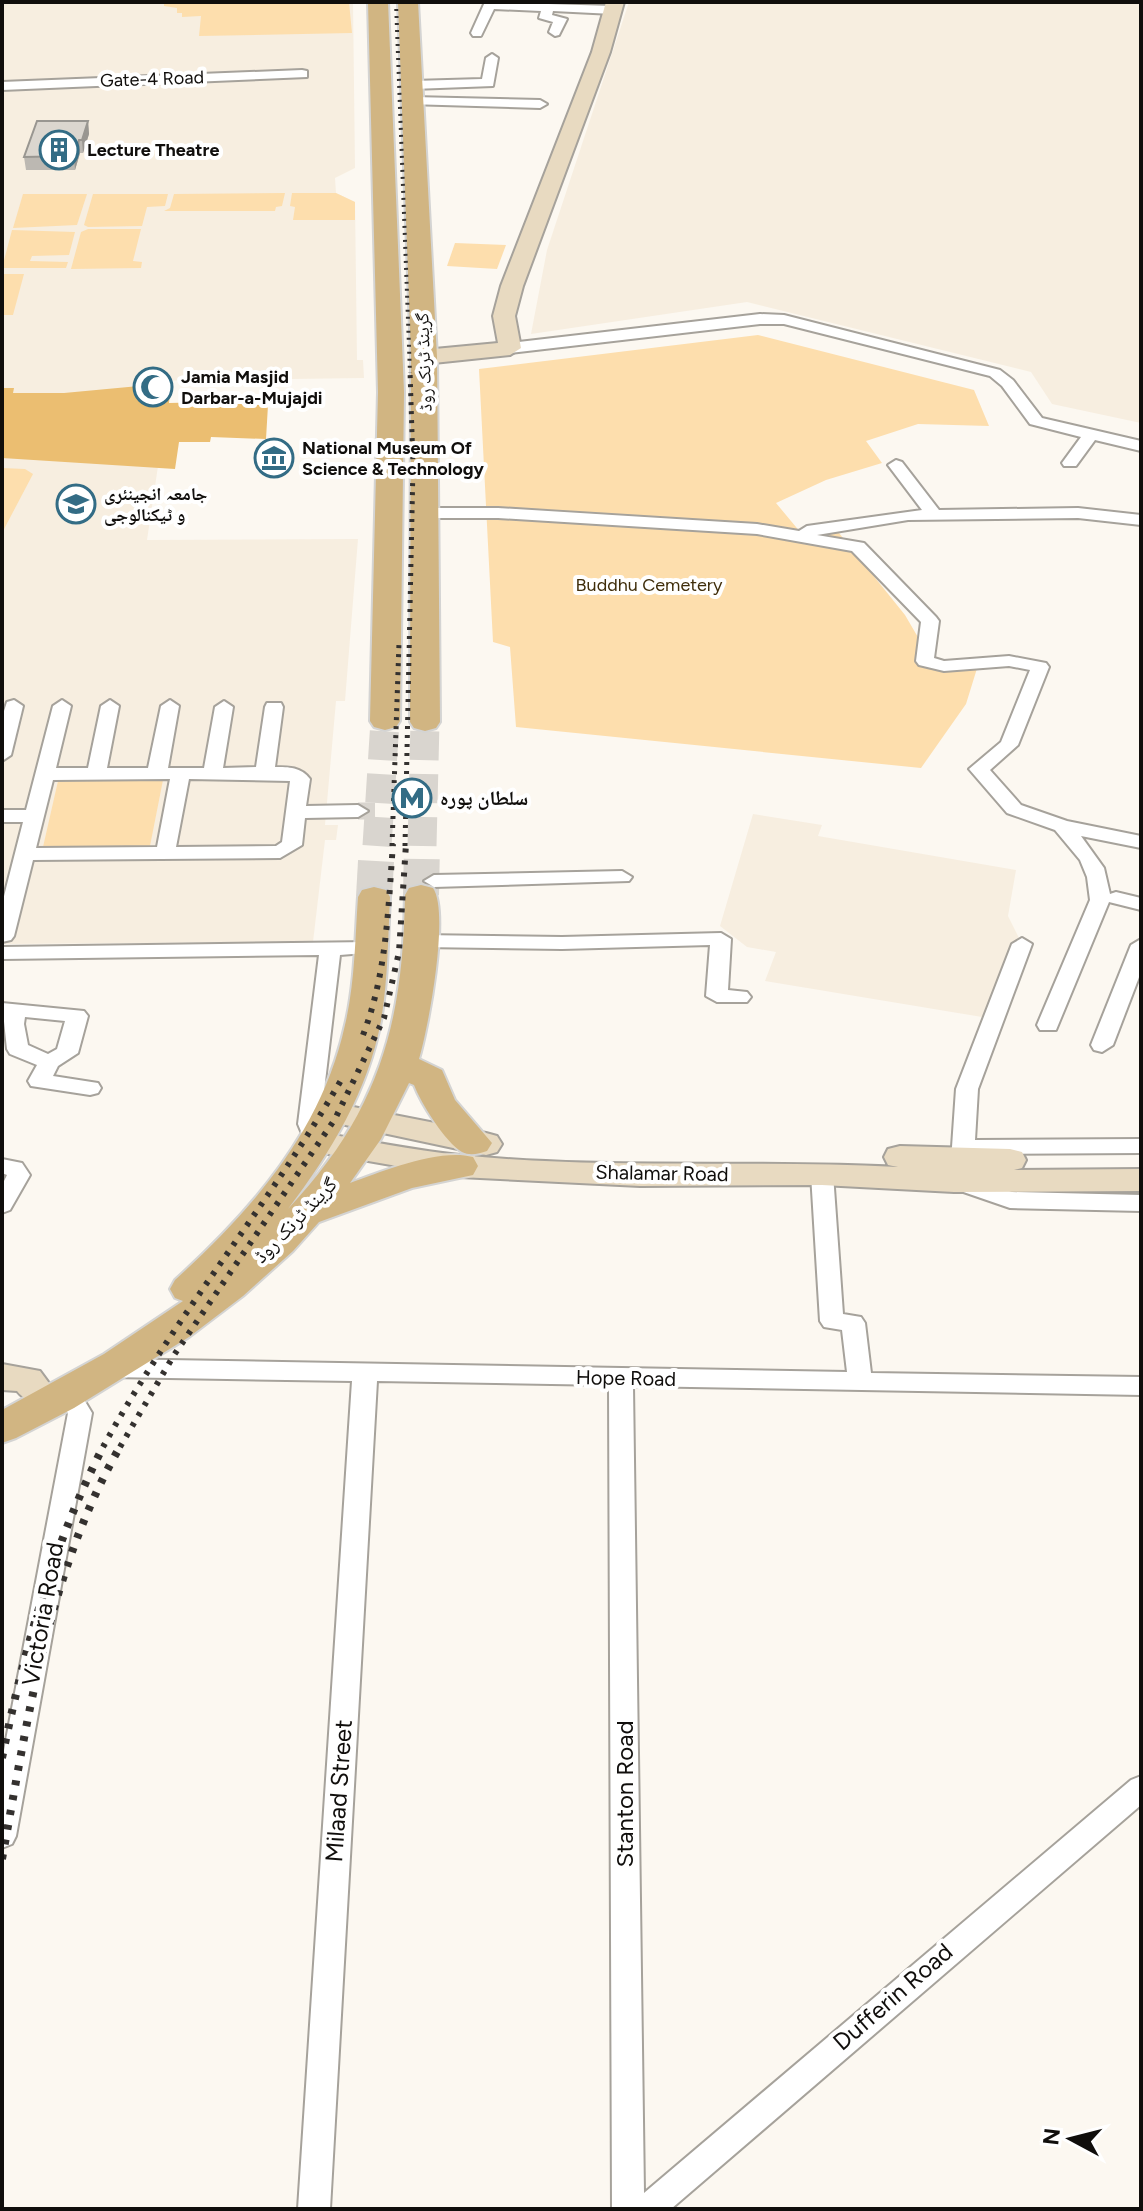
<svg xmlns="http://www.w3.org/2000/svg" width="1143" height="2211" viewBox="0 0 1143 2211" font-family="Figtree,'Noto Naskh Arabic',sans-serif">
<style>
.built{fill:#f7eee0}
.green{fill:#fddead}
.forest{fill:#ebbe71}
.lines{fill:none;stroke-linecap:round;stroke-linejoin:round}
.street-tunnel{stroke:#d9d5cf;stroke-width:17;stroke-dasharray:17 9;stroke-linecap:butt}
.primary-tunnel-far1{stroke:#d9d5cf;stroke-width:29;stroke-dasharray:29 14;stroke-linecap:butt}
.primary-tunnel{stroke:#d9d5cf;stroke-width:36;stroke-dasharray:36 18;stroke-linecap:butt}
.street-casing{stroke:#a6a29b;stroke-width:4}
.secondary-casing{stroke:#a6a29b;stroke-width:4}
.primary-casing{stroke:#d4d4d3;stroke-width:4}
.street{fill:#fff;fill-rule:evenodd}
.secondary{fill:#e8dac1;fill-rule:evenodd}
.primary{fill:#d1b582;fill-rule:evenodd}
.rail-far3{stroke:#34312f;stroke-width:4;stroke-dasharray:2 5;stroke-linecap:butt}
.rail-far2{stroke:#34312f;stroke-width:5;stroke-dasharray:3 6;stroke-linecap:butt}
.rail-far1{stroke:#34312f;stroke-width:6;stroke-dasharray:4 8;stroke-linecap:butt}
.rail{stroke:#34312f;stroke-width:8;stroke-dasharray:5 10;stroke-linecap:butt}
.wall{fill:#bcb8b2}
.shaded-wall{fill:#999691}
.building{fill:#dbd6cf;stroke:#999691;stroke-width:2}
.labels{text-anchor:middle;stroke-width:8;stroke-linejoin:round;paint-order:stroke}
.far-street-label{font-size:18px;fill:#100e0c;stroke:#fff}
.far-poi-label{font-size:18px;font-weight:bold;fill:#100e0c;stroke:#fff;text-anchor:start}
.far-park-label{font-size:18px;fill:#3f2d0a;stroke:#fff}
.poi-label{font-size:20px;font-weight:bold;fill:#100e0c;stroke:#fff;text-anchor:start}
.street-label{font-size:20px;fill:#100e0c;stroke:#fff}
.near-street-label{font-size:24px;fill:#100e0c;stroke:#fff}
</style>
<rect width="100%" height="100%" fill="#fcf8f1"/>
<!-- built -->
<g class="built">
<polygon points="2,2 353,2 355,168 335,178 336,193 355,202 357,360 363,360 364,378 134,381 132,390 167,406 147,540 358,539 345,701 336,701 325,825 338,825 336,840 325,840 313,942 2,944"/>
<polygon points="629,2 1141,2 1141,423 1052,404 1031,372 747,302 531,334 547,250"/>
<polygon points="753,814 822,825 818,836 1016,870 1008,916 1022,944 994,1019 765,981 776,952 747,947 720,926"/>
</g>
<!-- green -->
<g class="green">
<polygon points="164,2 349,2 352,33 199,36 201,16 182,17 182,13 177,13 177,8 164,6"/>
<polygon points="285,193 282,206 276,207 275,211 164,211 170,208 174,194"/>
<polygon points="292,193 336,193 355,202 355,220 293,220 295,207 290,206"/>
<polygon points="23,194 87,194 77,225 13,228"/>
<polygon points="93,194 168,194 165,206 147,207 142,226 88,227 84,225"/>
<polygon points="88,229 141,229 133,261 142,262 141,268 71,269 81,232"/>
<polygon points="12,230 75,232 69,255 32,256 30,261 68,262 66,268 2,268"/>
<polygon points="455,243 506,245 497,269 447,266"/>
<polygon points="2,274 24,274 13,315 2,315"/>
<polygon points="758,335 974,390 989,426 918,424 866,441 882,463 826,480 776,503 801,533 835,528 905,615 933,663 979,662 966,704 921,768 516,727 510,647 493,642 479,369"/>
<polygon points="2,468 25,469 33,474 2,533"/>
<polygon points="163,780 150,846 43,847 58,781"/>
</g>
<!-- forest -->
<polygon class="forest" points="139,386 139,389 152,390 153,394 170,394 169,403 252,401 253,405 268,405 266,439 211,437 210,442 179,442 175,469 2,458 2,388 14,388 13,393 64,393"/>
<g class="lines">
<!-- street-tunnel -->
<polyline class="street-tunnel" points="358,811 380,811"/>
<!-- primary-tunnel-far1 -->
<g class="primary-tunnel-far1">
<polyline points="377,846 385,721"/>
<polyline points="422,846 425,722"/>
</g>
<!-- primary-tunnel -->
<g class="primary-tunnel">
<polyline points="421,895 422,844"/>
<polyline points="374,897 377,844"/>
</g>
<!-- street casing -->
<g class="street-casing">
<g id="street">
<polygon points="485,2 613,6 619,10 613,14 553,11 552,15 567,19 559,35 555,36 549,32 553,22 539,18 541,11 494,9 481,36 473,36 471,33"/>
<polygon points="492,54 498,58 493,86 413,89 407,85 413,81 482,79 486,58"/>
<polygon points="302,70 307,71 307,77 2,90 2,82"/>
<polygon points="413,97 540,100 547,104 540,108 408,104 408,98"/>
<polygon points="760,314 784,315 1000,370 1013,380 1042,418 1141,441 1141,451 1095,440 1076,466 1064,466 1062,463 1081,437 1030,424 1002,386 990,376 784,324 760,324 510,353 502,348 510,343"/>
<polygon points="896,460 902,462 939,510 1078,508 1141,515 1141,525 1078,518 908,520 817,535 864,543 936,617 939,621 934,658 944,661 1009,656 1046,663 1049,667 1018,745 990,770 1021,805 1067,821 1141,836 1141,848 1081,836 1104,868 1110,894 1116,892 1141,898 1141,910 1109,902 1056,1030 1040,1030 1037,1025 1090,900 1087,877 1080,860 1055,830 1007,813 969,769 1001,742 1030,670 1009,666 944,671 919,665 916,661 921,622 852,551 757,534 498,518 427,518 419,513 427,508 498,508 757,524 799,531 807,526 922,510 888,465"/>
<polygon points="14,700 23,706 11,755 2,761 2,717 7,702"/>
<path d="M62,700L71,706L56,768H88L101,706L110,700L119,706L107,768H148L161,706L170,700L179,706L168,768H204L215,707L224,701L233,707L223,768L256,767L265,707L267,703H281L283,707L275,767C289,767 301,767 310,779L306,806L358,805L368,811L358,817L305,818L302,845L280,858L33,860L14,936L11,940L2,942V904L23,822H2V810H26L53,706ZM170,779L157,847L36,848L53,780ZM189,779L290,781L282,842L276,846L176,847Z"/>
<polygon points="622,871 632,877 629,881 434,887 424,881 434,875"/>
<polygon points="721,933 731,939 728,990 747,992 751,997 747,1002 717,1002 706,996 710,945 562,949 421,947 411,941 421,935 562,937"/>
<polygon points="1022,938 1032,944 978,1089 975,1140 1141,1139 1141,1153 971,1154 966,1163 950,1163 947,1158 952,1147 956,1089 1012,944"/>
<polygon points="1141,939 1141,972 1113,1045 1102,1052 1094,1050 1091,1045 1131,945"/>
<polygon points="370,942 380,948 377,952 340,955 320,1124 327,1143 324,1148 308,1148 298,1124 319,955 2,959 2,947"/>
<path d="M2,1003L84,1011L88,1016L78,1053L58,1066L53,1076L98,1083L101,1088L98,1093L90,1095L31,1086L28,1081L37,1065L10,1054L7,1049ZM25,1017L65,1021L57,1049L48,1054L28,1045L24,1024Z"/>
<polygon points="2,1159 22,1163 30,1175 10,1210 2,1213 2,1185 7,1175 2,1173"/>
<polygon points="822,1167 830,1169 833,1174 843,1314 861,1317 865,1323 871,1373 1141,1377 1141,1395 633,1386 644,2193 1131,1780 1141,1776 1141,1805 671,2209 612,2209 609,1385 377,1381 330,2209 298,2209 352,1381 110,1377 101,1374 98,1368 101,1362 110,1359 847,1372 842,1330 824,1327 820,1321 811,1174 814,1169"/>
<polygon points="957,1174 1012,1192 1141,1195 1141,1211 1010,1208 949,1187 946,1182 949,1177"/>
<polygon points="68,1385 77,1388 92,1413 16,1836 12,1844 2,1848 2,1761 68,1413 56,1394 59,1388"/>
</g>
</g>
<!-- secondary casing -->
<g class="secondary-casing">
<g id="secondary">
<polygon points="606,2 624,2 610,52 523,286 515,316 521,348 510,355 424,364 416,362 413,357 416,352 424,350 498,343 493,316 501,286 592,52"/>
<polygon points="333,1103 486,1133 497,1136 502,1144 497,1152 486,1155 322,1120 317,1113 322,1106"/>
<path d="M316,1132C364,1140 412,1150 460,1155C606,1170 752,1159 898,1167L888,1165L884,1157L888,1149L900,1146L1010,1149L1022,1152L1026,1160L1022,1168L1014,1170L1141,1169V1191L954,1192L822,1185L640,1186L460,1177L305,1150L300,1143L305,1136Z"/>
<path d="M2,1364L40,1371L54,1390L49,1399C35,1403 27,1403 17,1391L2,1390Z"/>
</g>
</g>
<!-- primary casing -->
<g class="primary-casing">
<g id="primary">
<polygon points="368,2 388,2 404,392 400,721 396,727 385,730 374,727 370,721 378,392"/>
<polygon points="398,2 418,2 437,357 440,722 436,728 425,731 414,728 410,722 411,357"/>
<path d="M421,885L433,888C450,913 428,1029 419,1059L442,1070L455,1100L492,1143L487,1151C478,1154 470,1156 462,1152C445,1142 421,1103 414,1085L409,1083L381,1139L350,1183C383,1171 439,1148 473,1157L478,1166L473,1175L412,1188L319,1222L293,1251L243,1296L189,1337L74,1408L16,1438L2,1443V1410L104,1354L183,1301L175,1298L170,1289L175,1280C253,1209 322,1130 345,1025C355,983 355,939 358,897L362,890L374,887L386,890L390,897C388,938 388,980 381,1021C368,1091 331,1152 288,1209C379,1112 403,1025 405,895L409,888Z"/>
</g>
</g>
<!-- street -->
<use href="#street" class="street"/>
<!-- secondary -->
<use href="#secondary" class="secondary"/>
<!-- primary -->
<use href="#primary" class="primary"/>
<!-- rail-far3 -->
<polyline class="rail-far3" points="396,2 410,373"/>
<!-- rail-far2 -->
<g class="rail-far2">
<polyline points="392,846 399,643"/>
<polyline points="405,846 413,465 410,371"/>
</g>
<!-- rail-far1 -->
<g class="rail-far1">
<path d="M363,1035C387,973 388,909 393,844"/>
<path d="M103,1447C174,1317 270,1204 344,1075"/>
<polyline points="120,1447 174,1355 335,1119 384,1018 399,952 406,844"/>
</g>
<!-- rail -->
<g class="rail">
<path d="M2,1758C24,1650 53,1544 104,1445"/>
<path d="M2,1859C28,1718 48,1571 121,1445"/>
</g>
</g>
<!-- wall -->
<polygon class="wall" points="88,121 89,134 83,153 80,153 75,170 26,170 24,157"/>
<!-- shaded-wall -->
<g class="shaded-wall">
<polygon points="88,121 89,134 83,153 82,140"/>
<polygon points="79,140 80,153 75,170 74,156"/>
</g>
<!-- building -->
<polygon class="building" points="37,121 88,121 82,140 79,140 74,156 24,157"/>
<!-- icons -->
<defs>
<g id="building-ring" transform="scale(2)"><circle r="9.5" fill="#fff" stroke="#336c85" stroke-width="1.5"/><path d="M-4-6H4V6H1V3H-1V6H-4ZM-2.5-4.3h1.7v1.8h-1.7ZM.8-4.3h1.7v1.8H.8ZM-2.5-1h1.7V.8h-1.7ZM.8-1h1.7V.8H.8Z" fill="#336c85"/></g>
<g id="mosque-ring" transform="scale(2)"><circle r="9.5" fill="#fff" stroke="#336c85" stroke-width="1.5"/><path d="M3.5-4.9A6 6 0 1 0 3.5 4.9A5 5 0 1 1 3.5-4.9Z" fill="#336c85"/></g>
<g id="museum-ring" transform="scale(2)"><circle r="9.5" fill="#fff" stroke="#336c85" stroke-width="1.5"/><path d="M0-6L6-3V-2H-6V-3ZM-5-1h2V3h-2ZM-1-1h2V3h-2ZM3-1h2V3H3ZM-6 4H6V6H-6Z" fill="#336c85"/></g>
<g id="university-ring" transform="scale(2)"><circle r="9.5" fill="#fff" stroke="#336c85" stroke-width="1.5"/><path d="M0-5L7-2L0 1L-7-2ZM-4 1L0 2.5L4 1V4Q0 6-4 4Z" fill="#336c85"/></g>
<g id="metro-ring" transform="scale(2)"><circle r="9.5" fill="#fff" stroke="#336c85" stroke-width="1.5"/><path d="M-5.5 5V-5H-3L0 0L3-5H5.5V5H3V-.5L0 4L-3-.5V5Z" fill="#336c85"/></g>
</defs>
<g fill-rule="evenodd">
<use href="#building-ring" x="59" y="150"/>
<use href="#mosque-ring" x="153" y="387"/>
<use href="#museum-ring" x="274" y="458"/>
<use href="#university-ring" x="76" y="504"/>
<use href="#metro-ring" x="412" y="798"/>
</g>
<g class="labels">
<!-- far-street labels -->
<g class="far-street-label">
<text transform="translate(152 79) rotate(-2)" y="6">Gate-4 Road</text>
<text transform="translate(424 362) rotate(-92)" y="6">گرینڈ ٹرنک روڈ</text>
</g>
<!-- far-poi labels -->
<g class="far-poi-label">
<text x="87" y="156">Lecture Theatre</text>
<text x="181" y="383">Jamia Masjid<tspan x="181" dy="21">Darbar-a-Mujajdi</tspan></text>
<text x="302" y="454">National Museum Of<tspan x="302" dy="21">Science &amp; Technology</tspan></text>
<text x="104" y="500">جامعہ انجینئری<tspan x="104" dy="21">و ٹیکنالوجی</tspan></text>
</g>
<!-- far-park labels -->
<g class="far-park-label">
<text x="649" y="591">Buddhu Cemetery</text>
</g>
<!-- poi labels -->
<g class="poi-label">
<text x="440" y="805">سلطان پورہ</text>
</g>
<!-- street labels -->
<g class="street-label">
<text transform="translate(662 1173) rotate(1)" y="7">Shalamar Road</text>
<text transform="translate(295 1220) rotate(-46)" y="7">گرینڈ ٹرنک روڈ</text>
<text transform="translate(626 1378) rotate(1)" y="7">Hope Road</text>
</g>
<!-- near-street labels -->
<g class="near-street-label">
<text transform="translate(43 1614) rotate(-80)" y="8">Victoria Road</text>
<text transform="translate(339 1791) rotate(-86)" y="8">Milaad Street</text>
<text transform="translate(625 1794) rotate(-90)" y="8">Stanton Road</text>
<text transform="translate(893 1997) rotate(-41)" y="8">Dufferin Road</text>
</g>
</g>
<!-- border -->
<rect width="1143" height="2211" fill="none" stroke="#100e0c" stroke-width="8"/>
<!-- north arrow -->
<g transform="translate(1071 2139) rotate(277)" stroke="#ffffff" stroke-width="6" paint-order="stroke">
<path d="M0-6L14 30L0 20L-14 30Z" fill="#100e0c"/>
<text y="-12" font-size="22" font-weight="bold" text-anchor="middle" fill="#100e0c">N</text>
</g>
</svg>
